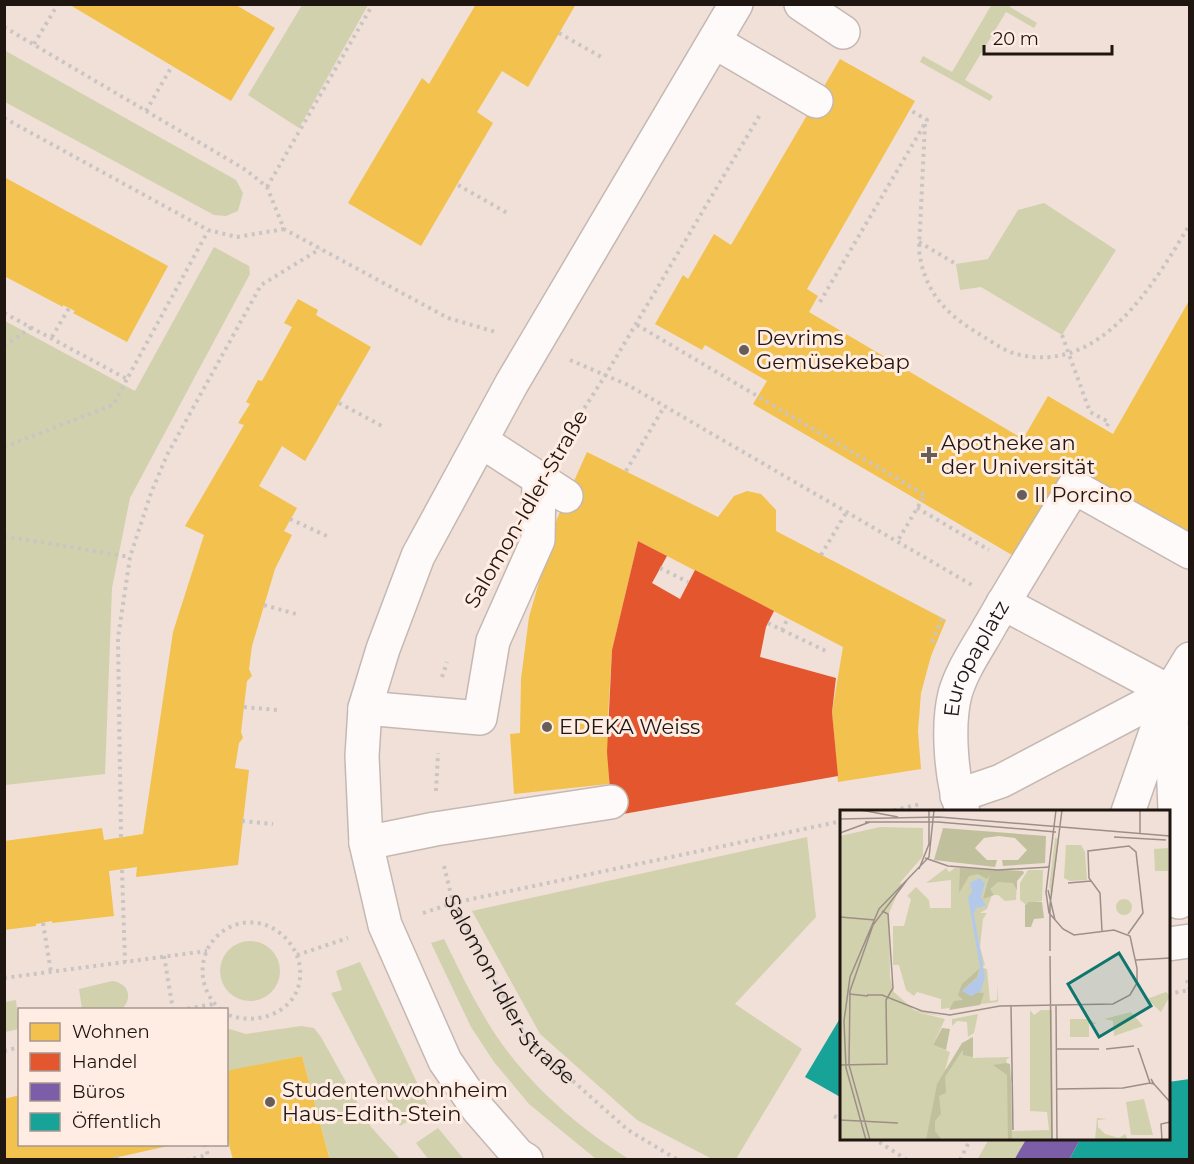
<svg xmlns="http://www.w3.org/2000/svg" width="1194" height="1164" viewBox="0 0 1194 1164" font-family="Montserrat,sans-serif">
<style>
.green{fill:#d2d1ad}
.homes{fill:#f2c14e}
.shops{fill:#e4572e}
.offices{fill:#7b5ea7}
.public{fill:#17a398}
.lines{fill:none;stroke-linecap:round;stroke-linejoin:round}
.minor-casing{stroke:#c5b8b2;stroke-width:36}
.path{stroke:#cac5c3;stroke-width:4;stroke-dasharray:3 4.5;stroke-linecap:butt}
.minor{stroke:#fdfaf9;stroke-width:33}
.poi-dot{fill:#695d57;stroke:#ffede4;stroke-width:2}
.labels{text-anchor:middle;stroke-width:6;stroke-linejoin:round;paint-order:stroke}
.poi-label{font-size:21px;fill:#201611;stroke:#ffede4;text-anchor:start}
.street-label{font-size:21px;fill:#201611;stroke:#ffede4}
.inset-road{fill:none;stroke:#9d8f88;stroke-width:1.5}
.view{fill:#0f766e;fill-opacity:0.15;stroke:#0f766e;stroke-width:3}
.inset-edge{fill:none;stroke:#201611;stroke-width:3}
</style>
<rect width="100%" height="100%" fill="#f0e0d8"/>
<!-- green -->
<g class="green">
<polygon points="992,4 1011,5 1010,7 1037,23 1034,28 1006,12 965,80 993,96 990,101 920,62 923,56 952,72"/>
<polygon points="302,5 368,5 299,128 248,95"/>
<polygon points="4,50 236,180 243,193 238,211 226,216 214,215 5,102"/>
<polygon points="1044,203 1116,250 1062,335 981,287 960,290 956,264 988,259 1018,210"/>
<polygon points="214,247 249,266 250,274 130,498 112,588 105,774 5,785 5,321 135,391"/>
<polygon points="807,837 816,917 735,1004 802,1049 736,1159 712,1159 637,1120 540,1034 472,911"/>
<path d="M444,939C457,965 469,991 484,1016C517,1074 572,1124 629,1159H596L529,1104L494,1062L471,1027L431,943Z"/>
<circle cx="250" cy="971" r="30"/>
<polygon points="360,962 429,1108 400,1126 331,993 342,990 336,971"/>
<path d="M112,981C129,983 133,998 122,1009H82L79,989Z"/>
<polygon points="16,1000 19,1029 5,1032 5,1002"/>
<polygon points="301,1026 314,1028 321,1037 371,1127 400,1159 330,1159 302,1056 227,1072 226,1028 246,1034"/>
<polygon points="438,1128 462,1157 464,1159 428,1159 416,1143"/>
<polygon points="989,1139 1027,1139 1014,1159 977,1160"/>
</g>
<!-- homes -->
<g class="homes">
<polygon points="476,4 576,4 528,87 502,71 477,112 493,123 421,246 348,203 422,78 429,84"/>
<polygon points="70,5 236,5 275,28 231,101"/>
<polygon points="840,59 915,101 807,289 818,296 809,312 1023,439 1048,396 1113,434 1190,299 1190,538 1071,470 1019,559 753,404 767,381 705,345 702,350 655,324 683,275 688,279 714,234 731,245"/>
<polygon points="4,177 168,266 127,342 73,313 75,311 63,305 63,307 4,276"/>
<polygon points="298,299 318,310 316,315 371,347 305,461 282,446 259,486 297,508 284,531 292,535 275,569 252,646 249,669 252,676 247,681 241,732 243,738 239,743 235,768 249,770 238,865 136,877 137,867 109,871 114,916 52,923 52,921 36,924 36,926 4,930 4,841 102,828 104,840 143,834 173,632 204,535 185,526 244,425 238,423 250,404 246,402 258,380 262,381 292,327 284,323"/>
<polygon points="587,452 718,517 734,496 747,491 761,494 776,510 776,531 946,620 931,656 921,693 918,731 921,769 838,782 832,712 843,647 638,541 612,650 608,716 609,784 514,794 510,734 520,733 521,679 529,617 557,519"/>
<polygon points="302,1056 330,1160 233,1160 226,1133 226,1071"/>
<polygon points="20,1095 20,1144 168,1146 105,1160 4,1160 4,1099"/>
</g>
<!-- shops -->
<polygon class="shops" points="638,541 667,556 652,583 680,599 695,570 774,611 766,627 760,657 836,678 832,712 838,776 612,816 607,752 612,650"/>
<!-- offices -->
<polygon class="offices" points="1027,1138 1081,1138 1069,1160 1014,1160"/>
<!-- public -->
<g class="public">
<polygon points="842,1015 842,1098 805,1077"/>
<polygon points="1190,1079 1190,1160 1069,1160 1081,1138 1168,1138 1168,1082"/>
</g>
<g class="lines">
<!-- minor casing -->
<g class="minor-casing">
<g id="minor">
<polyline points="801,4 843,32"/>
<polyline points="715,42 816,101"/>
<polyline points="481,441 566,496"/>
<polyline points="1003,603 1170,692 1190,705"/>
<polyline points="1170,692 1179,902"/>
<polyline points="365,708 480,718 493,641 538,540 539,479"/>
<polyline points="957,796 1001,781 1170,692"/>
<path id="s2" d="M963,812C951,781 947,726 955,694C962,669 979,646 991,624C1018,578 1046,532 1074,487L1190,552"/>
<polyline points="1128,812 1170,692 1190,659"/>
<polyline points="366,843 435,829 611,802"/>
<polyline points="1168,944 1190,941"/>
<polyline points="526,1160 518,1155 478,1109 445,1061 385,925 366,843 362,756 365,708 383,649 418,556 512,383 736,4"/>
</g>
</g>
<!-- path -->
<g class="path">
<polyline points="4,27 246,170 267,187 284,229 448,318 496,332"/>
<polyline points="559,33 601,57"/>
<polyline points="34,44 58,4"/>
<polyline points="146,111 172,66"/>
<polyline points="4,118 208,230 237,237 284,229"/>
<path d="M925,124L919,249C923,288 943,312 976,332C988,339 1002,350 1016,354C1101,376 1153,285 1190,224"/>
<polyline points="458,185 509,214"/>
<polyline points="267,187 373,4"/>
<polyline points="919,242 956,264"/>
<polyline points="820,302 927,120 910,110"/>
<polyline points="4,313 127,379 208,231"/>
<polyline points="637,325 925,495 897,542"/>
<polyline points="1062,335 1090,412 1109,422 1105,429"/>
<polyline points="52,337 69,308"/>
<polyline points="4,346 32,327"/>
<polyline points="570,360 628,385 972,585"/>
<polyline points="339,403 382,426"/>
<polyline points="560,446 605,376 761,113"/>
<polyline points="4,447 113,405 127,379"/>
<polyline points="626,471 664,407"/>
<polyline points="917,508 989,550"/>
<polyline points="290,519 329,537"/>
<polyline points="4,536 130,557"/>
<polyline points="821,555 846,513"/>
<polyline points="660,568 688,582"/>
<polyline points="264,605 296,614"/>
<polyline points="768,623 782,630 788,618"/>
<polyline points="782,630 828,652"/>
<polyline points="932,642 942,618"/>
<polyline points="442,677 447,662"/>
<polyline points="244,707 277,710"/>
<polyline points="436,791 438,753"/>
<polyline points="886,812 921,804"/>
<polyline points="242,821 273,824"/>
<polyline points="121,837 118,638 130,557 151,493 167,455 261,285 320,249"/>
<path id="s1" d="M444,866L453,903L528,1041L628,1130L678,1160"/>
<polyline points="122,870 125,962"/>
<polyline points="423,913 453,903 842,821"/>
<polyline points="43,923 51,972"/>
<polyline points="297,955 348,938"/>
<polyline points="164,956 173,1010"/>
<polyline points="4,978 207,951"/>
<polyline points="1187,980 1190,991"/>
<polyline points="1168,994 1189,990"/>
<polyline points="180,1010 214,1004"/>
<path d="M221,1010C194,987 197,945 228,928C260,911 296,935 300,968C304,1010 259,1028 226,1014"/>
<polyline points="4,1051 20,1047"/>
<polyline points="834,1116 842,1120"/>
<polyline points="873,1138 907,1160"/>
<polyline points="205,1144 209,1160"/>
<polyline points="116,1156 117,1160"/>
<polyline points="186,1160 208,1155"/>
<polyline points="960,1160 971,1138"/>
</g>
<!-- minor -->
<use href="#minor" class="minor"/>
</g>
<!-- markers -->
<g class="poi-dot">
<circle cx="744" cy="350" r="6"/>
<path d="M926 446h6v6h6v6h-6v6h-6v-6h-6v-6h6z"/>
<circle cx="1022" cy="495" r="6"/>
<circle cx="547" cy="727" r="6"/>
<circle cx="270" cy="1102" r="6"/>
</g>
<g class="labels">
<!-- poi labels -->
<g class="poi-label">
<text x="756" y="345">Devrims<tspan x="756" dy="24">Gemüsekebap</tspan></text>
<text x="941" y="450">Apotheke an<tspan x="941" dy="24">der Universität</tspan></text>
<text x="1034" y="502">Il Porcino</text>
<text x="559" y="734">EDEKA Weiss</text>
<text x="282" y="1097">Studentenwohnheim<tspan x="282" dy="24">Haus-Edith-Stein</tspan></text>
</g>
<!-- street labels -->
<g class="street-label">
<text transform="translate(526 509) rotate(-60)" y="7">Salomon-Idler-Straße</text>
<text dy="7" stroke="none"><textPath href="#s2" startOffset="160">Europaplatz</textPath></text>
<text dy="7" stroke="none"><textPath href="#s1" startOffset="142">Salomon-Idler-Straße</textPath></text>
</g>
</g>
<!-- overview -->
<g transform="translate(840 810)">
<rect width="330" height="330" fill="#f0e0d8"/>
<path d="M40,17L83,18V46L59,74L62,73L49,103L50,167L54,182L74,200L106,207L76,202L105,209L93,235L110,242L105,260L131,227L133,248L170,247L166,250L171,272L172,321L209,320L207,302L190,301V200L194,205L201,200H212L213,330H0V26ZM215,28L219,29L212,86L209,77ZM226,35H241L245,42L247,70L230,71L224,68ZM328,38V61H315L314,39ZM106,58L109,62L115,58L183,61L177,70L176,90L165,91L158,85H152L147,99L140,103H147L143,109L140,137L145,155L140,157L147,159L150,191L157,190L158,173V192L101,199V189L77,182L74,186L66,180L59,155H53V116H64L71,89L67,86L76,77L89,90L90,98H111V70L86,73ZM188,60H203L202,91L185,94L180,90V73ZM276 97a8 8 0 1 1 16 0a8 8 0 1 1-16 0ZM326,182L330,186L321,202L307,189ZM291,202L303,216L274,226L273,211L264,209ZM138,204L134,223L128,227L127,212L117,211L112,216V209ZM230,209H249L257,214H249V227H230ZM304,289L313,325H291L286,292ZM257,308L267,309L258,310V317L265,324L279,328L285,324L288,330H255Z" fill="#d2d1ad"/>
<path d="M103,18L206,26L205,53L163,56L162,50H178L187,40L175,28L159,26L144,28L135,38L147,50H157L155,57L94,50ZM120,58L183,61L184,63L177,71V80L173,73L158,72L150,79L154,85L143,89L150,64L147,69L138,64L129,66L119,83ZM189,92H202L204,108L194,109L191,117H185V95ZM140,158L137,167L122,181L144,183L140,195L109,200L114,191L123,190L118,185L122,174ZM102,218L110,219L106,240L93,235ZM133,227V247L123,245V240L120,244L105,267L106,283L99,286L101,304L95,311V321L102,330H86L97,274L122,233ZM166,253L170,254L171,272L172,330H168L167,265L153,255Z" fill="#c1c09c"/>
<path d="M139,68L145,73L141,87L146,96L136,98L134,104L145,167L141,181L131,186L122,181L138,167L140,158L128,87L132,82L130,73Z" fill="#b4c9ea"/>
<path class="inset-road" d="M21,0L58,7M0,9L99,7L330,26M25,12H98L216,22M0,23L30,12M300,23V0M274,27L326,30M85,48L108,56L158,60L210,57M79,59L89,34V0M228,73L251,71M208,80L215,110M0,107L35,110M262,121L260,83L249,68L248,41L289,36L296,42L303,103L288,124M210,141V95L222,0M210,146L212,330M296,150L330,148M9,184L28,186M27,185H42L82,201L110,205L160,196L273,194L290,185L297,173V158L290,126L274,120L234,125L223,119L209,103L206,82L216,0M171,195L173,320M216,195L217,330M298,238L310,273L314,274L311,269M216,239H259M266,239L294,236M172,252V271M0,255L47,254L46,190L53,178L48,104L42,101M314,274L330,292M217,279L283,278L310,273M0,310L58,313M26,330L6,258L4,211L10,167L39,99L89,47L94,0M30,330L9,255L10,181L33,115L67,70M322,330L321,314L330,312"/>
<path class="view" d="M279,143L311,196L259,227L228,174Z"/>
<rect width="330" height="330" class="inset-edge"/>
</g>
<!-- border -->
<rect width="1194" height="1164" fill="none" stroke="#201611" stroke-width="12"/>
<!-- legend -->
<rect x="18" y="1008" width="210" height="138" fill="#ffede4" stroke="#a69790" stroke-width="1.5"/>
<rect x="30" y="1023" width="30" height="18" fill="#f2c14e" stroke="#a69790" stroke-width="1.5"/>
<text x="72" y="1038" font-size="18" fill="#201611">Wohnen</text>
<rect x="30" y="1053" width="30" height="18" fill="#e4572e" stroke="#a69790" stroke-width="1.5"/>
<text x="72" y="1068" font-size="18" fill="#201611">Handel</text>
<rect x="30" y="1083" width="30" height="18" fill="#7b5ea7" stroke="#a69790" stroke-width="1.5"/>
<text x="72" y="1098" font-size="18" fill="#201611">Büros</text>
<rect x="30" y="1113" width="30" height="18" fill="#17a398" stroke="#a69790" stroke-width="1.5"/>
<text x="72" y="1128" font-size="18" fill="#201611">Öffentlich</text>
<!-- scale -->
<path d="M984 45v9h128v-9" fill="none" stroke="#201611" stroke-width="3"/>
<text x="993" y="45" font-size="18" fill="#201611" stroke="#ffede4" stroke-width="4.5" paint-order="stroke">20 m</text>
</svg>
